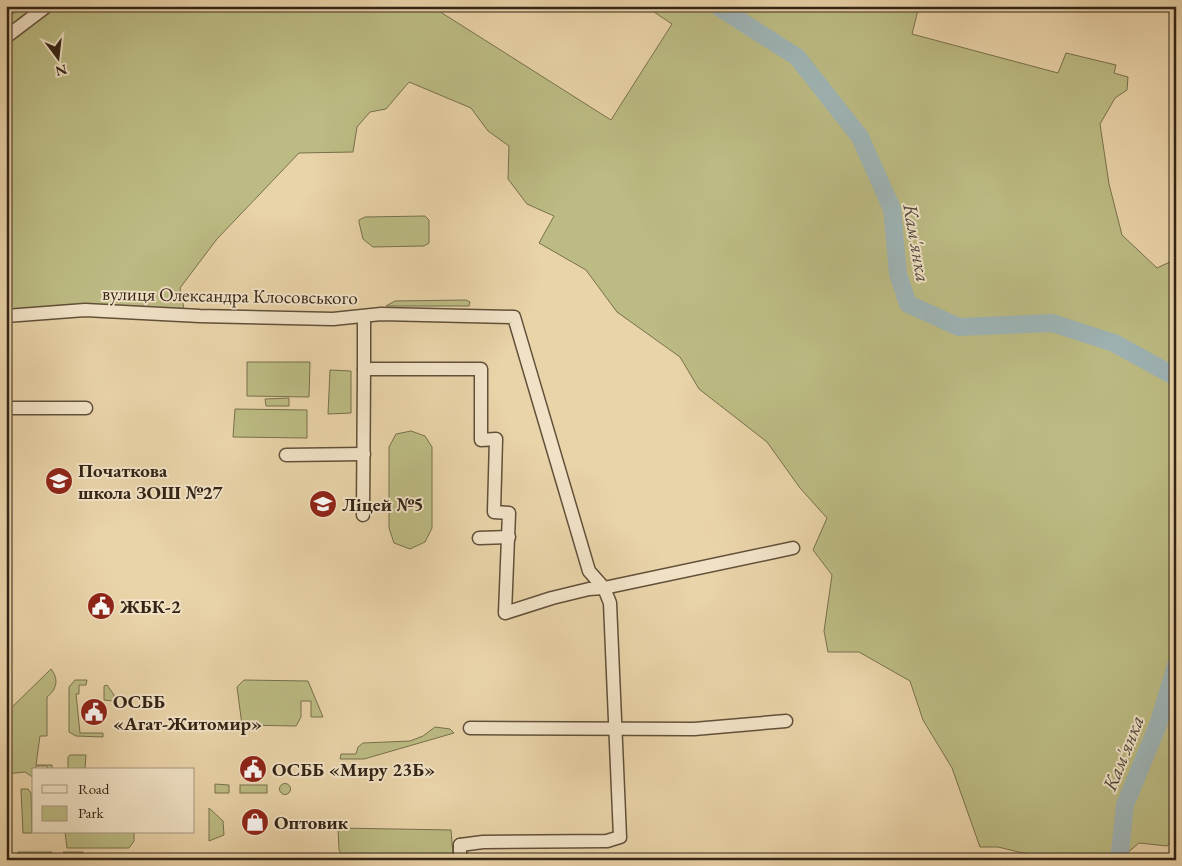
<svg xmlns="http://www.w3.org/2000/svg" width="1182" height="866" viewBox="0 0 1182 866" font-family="'EB Garamond',serif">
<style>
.green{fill:#bcbb83;stroke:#78704c}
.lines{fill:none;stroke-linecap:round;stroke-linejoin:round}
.river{stroke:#9eb4b5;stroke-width:18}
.minor-casing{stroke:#61503a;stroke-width:15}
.minor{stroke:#f1e2c6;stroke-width:12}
.labels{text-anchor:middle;stroke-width:4;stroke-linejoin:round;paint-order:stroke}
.street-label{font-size:19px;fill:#342416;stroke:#f1e2c6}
.poi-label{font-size:19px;font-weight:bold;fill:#342416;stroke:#f1e2c6;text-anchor:start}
.water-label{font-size:20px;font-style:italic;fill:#4e483e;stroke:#f1e2c6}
</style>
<rect width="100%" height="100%" fill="#e9d3a8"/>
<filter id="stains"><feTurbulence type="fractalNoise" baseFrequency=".004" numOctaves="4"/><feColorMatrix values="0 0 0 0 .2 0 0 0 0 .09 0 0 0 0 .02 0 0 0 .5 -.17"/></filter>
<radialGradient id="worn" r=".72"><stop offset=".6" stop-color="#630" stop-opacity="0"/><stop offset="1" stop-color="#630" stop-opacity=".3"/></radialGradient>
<!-- green -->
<g class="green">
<polygon points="26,6 38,6 6,31 6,18"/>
<polygon points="47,6 431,6 611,120 672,24 645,6 919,6 912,34 1058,73 1066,53 1116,65 1114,73 1128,77 1127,90 1115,98 1100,124 1109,184 1122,235 1157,268 1176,259 1176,836 1167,846 1139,843 1119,860 1035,856 998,847 980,847 952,768 923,720 910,681 859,652 828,652 824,631 832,575 813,550 827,518 800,488 767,442 699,389 680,357 617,312 586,270 539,243 554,216 527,204 508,179 509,146 488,131 471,108 409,82 386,109 370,112 357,127 353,152 299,153 217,239 180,288 185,314 6,316 6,37"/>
<polygon points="425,216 429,220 429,243 424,246 373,247 363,239 359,222 359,220 365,217"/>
<polygon points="466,300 470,302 469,306 386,306 395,301"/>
<polygon points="247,362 310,362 309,397 247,396"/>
<polygon points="330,370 351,371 351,413 328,414"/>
<polygon points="289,398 289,406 266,406 265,399"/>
<polygon points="235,409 307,410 307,438 233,437"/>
<polygon points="411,431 425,436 432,447 432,528 425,542 410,549 394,543 389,528 389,447 396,434"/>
<path d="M51,669C59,679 57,689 47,697V736H40L36,765H52V769H48L47,766H36L34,778L25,772L6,774V713Z"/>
<polygon points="75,680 87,680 86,685 79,685 79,694 76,694 80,733 103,733 103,737 76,736 69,732 69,687"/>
<polygon points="244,680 308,681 323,717 311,717 311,701 301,701 301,717 296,726 242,725 237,687"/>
<polygon points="107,685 114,695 113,701 104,700 104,686"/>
<polygon points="435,727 450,729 454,733 364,759 340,759 341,754 356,754 358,747 363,743 410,741 423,736"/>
<polygon points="70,755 86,755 85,768 68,769 68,757"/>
<circle cx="285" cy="789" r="5.5"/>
<polygon points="215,784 229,785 229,793 215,793"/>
<rect x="240" y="785" width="27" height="8"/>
<polygon points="21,789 28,789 31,793 32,833 23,833"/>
<polygon points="209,808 223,821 224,835 209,841"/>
<polygon points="338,828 451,830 453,854 449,856 342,855 339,850"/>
<polygon points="65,832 134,832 134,841 129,848 67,848"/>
<polygon points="18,852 52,852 48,857 18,857"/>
<polygon points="63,852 83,852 82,858 69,858"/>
</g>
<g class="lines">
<!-- river -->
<g class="river">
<polyline points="717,6 797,57 860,137 892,209 898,274 908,304 959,327 1052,323 1114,343 1176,377"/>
<polyline points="1119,860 1125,805 1158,725 1176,665"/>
</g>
<!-- minor casing -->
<g class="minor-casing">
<g id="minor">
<polyline points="6,37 47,6"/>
<polyline points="6,316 85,310 200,316 333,319 381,314 514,317 589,571 604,588 610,603 620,837 607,841 483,842 460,845"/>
<polyline points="364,318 364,369 481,369 481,440 496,439 494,512 509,513 505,613 552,598 589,589 604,588 793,548"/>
<polyline points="6,408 86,408"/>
<polyline points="286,455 364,454"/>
<polyline points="363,515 364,369"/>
<polyline points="479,538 509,537"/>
<polyline points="470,728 694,729 786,721"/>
<polyline points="460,845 460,860"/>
</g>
</g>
<!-- minor -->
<use href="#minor" class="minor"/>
</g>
<!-- icons -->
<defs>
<g id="school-disc" transform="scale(1.4375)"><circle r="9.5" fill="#8f2418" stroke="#f1e2c6"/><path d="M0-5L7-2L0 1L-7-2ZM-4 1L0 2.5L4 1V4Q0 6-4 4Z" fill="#fff"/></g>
<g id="civic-disc" transform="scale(1.4375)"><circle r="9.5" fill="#8f2418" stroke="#f1e2c6"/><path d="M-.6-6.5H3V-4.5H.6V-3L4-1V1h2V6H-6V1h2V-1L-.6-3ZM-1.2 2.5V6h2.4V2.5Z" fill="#fff"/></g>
<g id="shop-disc" transform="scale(1.4375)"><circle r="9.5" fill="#8f2418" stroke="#f1e2c6"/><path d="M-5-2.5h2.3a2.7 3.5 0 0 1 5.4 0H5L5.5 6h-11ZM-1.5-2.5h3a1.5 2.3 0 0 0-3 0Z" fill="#fff"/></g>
</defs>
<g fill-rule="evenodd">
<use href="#school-disc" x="59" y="481"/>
<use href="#school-disc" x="323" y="504"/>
<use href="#civic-disc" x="101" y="606"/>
<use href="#civic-disc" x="94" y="712"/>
<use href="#civic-disc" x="253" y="769"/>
<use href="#shop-disc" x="255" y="822"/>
</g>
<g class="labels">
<!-- street labels -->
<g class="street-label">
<text transform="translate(230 295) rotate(1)" y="7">вулиця Олександра Клосовського</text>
</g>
<!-- poi labels -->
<g class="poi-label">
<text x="78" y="477">Початкова<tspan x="78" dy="22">школа ЗОШ №27</tspan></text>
<text x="342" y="511">Ліцей №5</text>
<text x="120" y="613">ЖБК-2</text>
<text x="113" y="708">ОСББ<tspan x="113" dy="22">«Агат-Житомир»</tspan></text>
<text x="272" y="776">ОСББ «Миру 23Б»</text>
<text x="274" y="829">Оптовик</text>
</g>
<!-- water labels -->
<g class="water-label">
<text transform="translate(917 243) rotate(80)" y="7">Кам'янка</text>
<text transform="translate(1123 753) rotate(-68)" y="7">Кам'янка</text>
</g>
</g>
<!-- margin -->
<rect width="1182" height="866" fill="none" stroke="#e9d3a8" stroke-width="25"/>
<rect x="8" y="8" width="1167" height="851" fill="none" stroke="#342416" stroke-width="2.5"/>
<rect x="12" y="12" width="1157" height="841" fill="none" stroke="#342416"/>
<!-- legend -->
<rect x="32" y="768" width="162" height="65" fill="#f1e2c6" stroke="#a59680"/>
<rect x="42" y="785" width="25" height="8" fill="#f1e2c6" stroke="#a59680"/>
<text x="78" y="794" font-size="15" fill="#342416">Road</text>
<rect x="42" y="806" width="25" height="15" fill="#bcbb83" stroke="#a59680"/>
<text x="78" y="818" font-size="15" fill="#342416">Park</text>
<!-- north arrow -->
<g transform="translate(58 58) rotate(165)" stroke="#f1e2c6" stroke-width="4" paint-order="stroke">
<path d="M0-4L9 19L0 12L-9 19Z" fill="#342416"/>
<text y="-8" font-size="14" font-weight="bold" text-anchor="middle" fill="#342416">N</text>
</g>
<rect width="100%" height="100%" filter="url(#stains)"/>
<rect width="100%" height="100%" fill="url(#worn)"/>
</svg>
